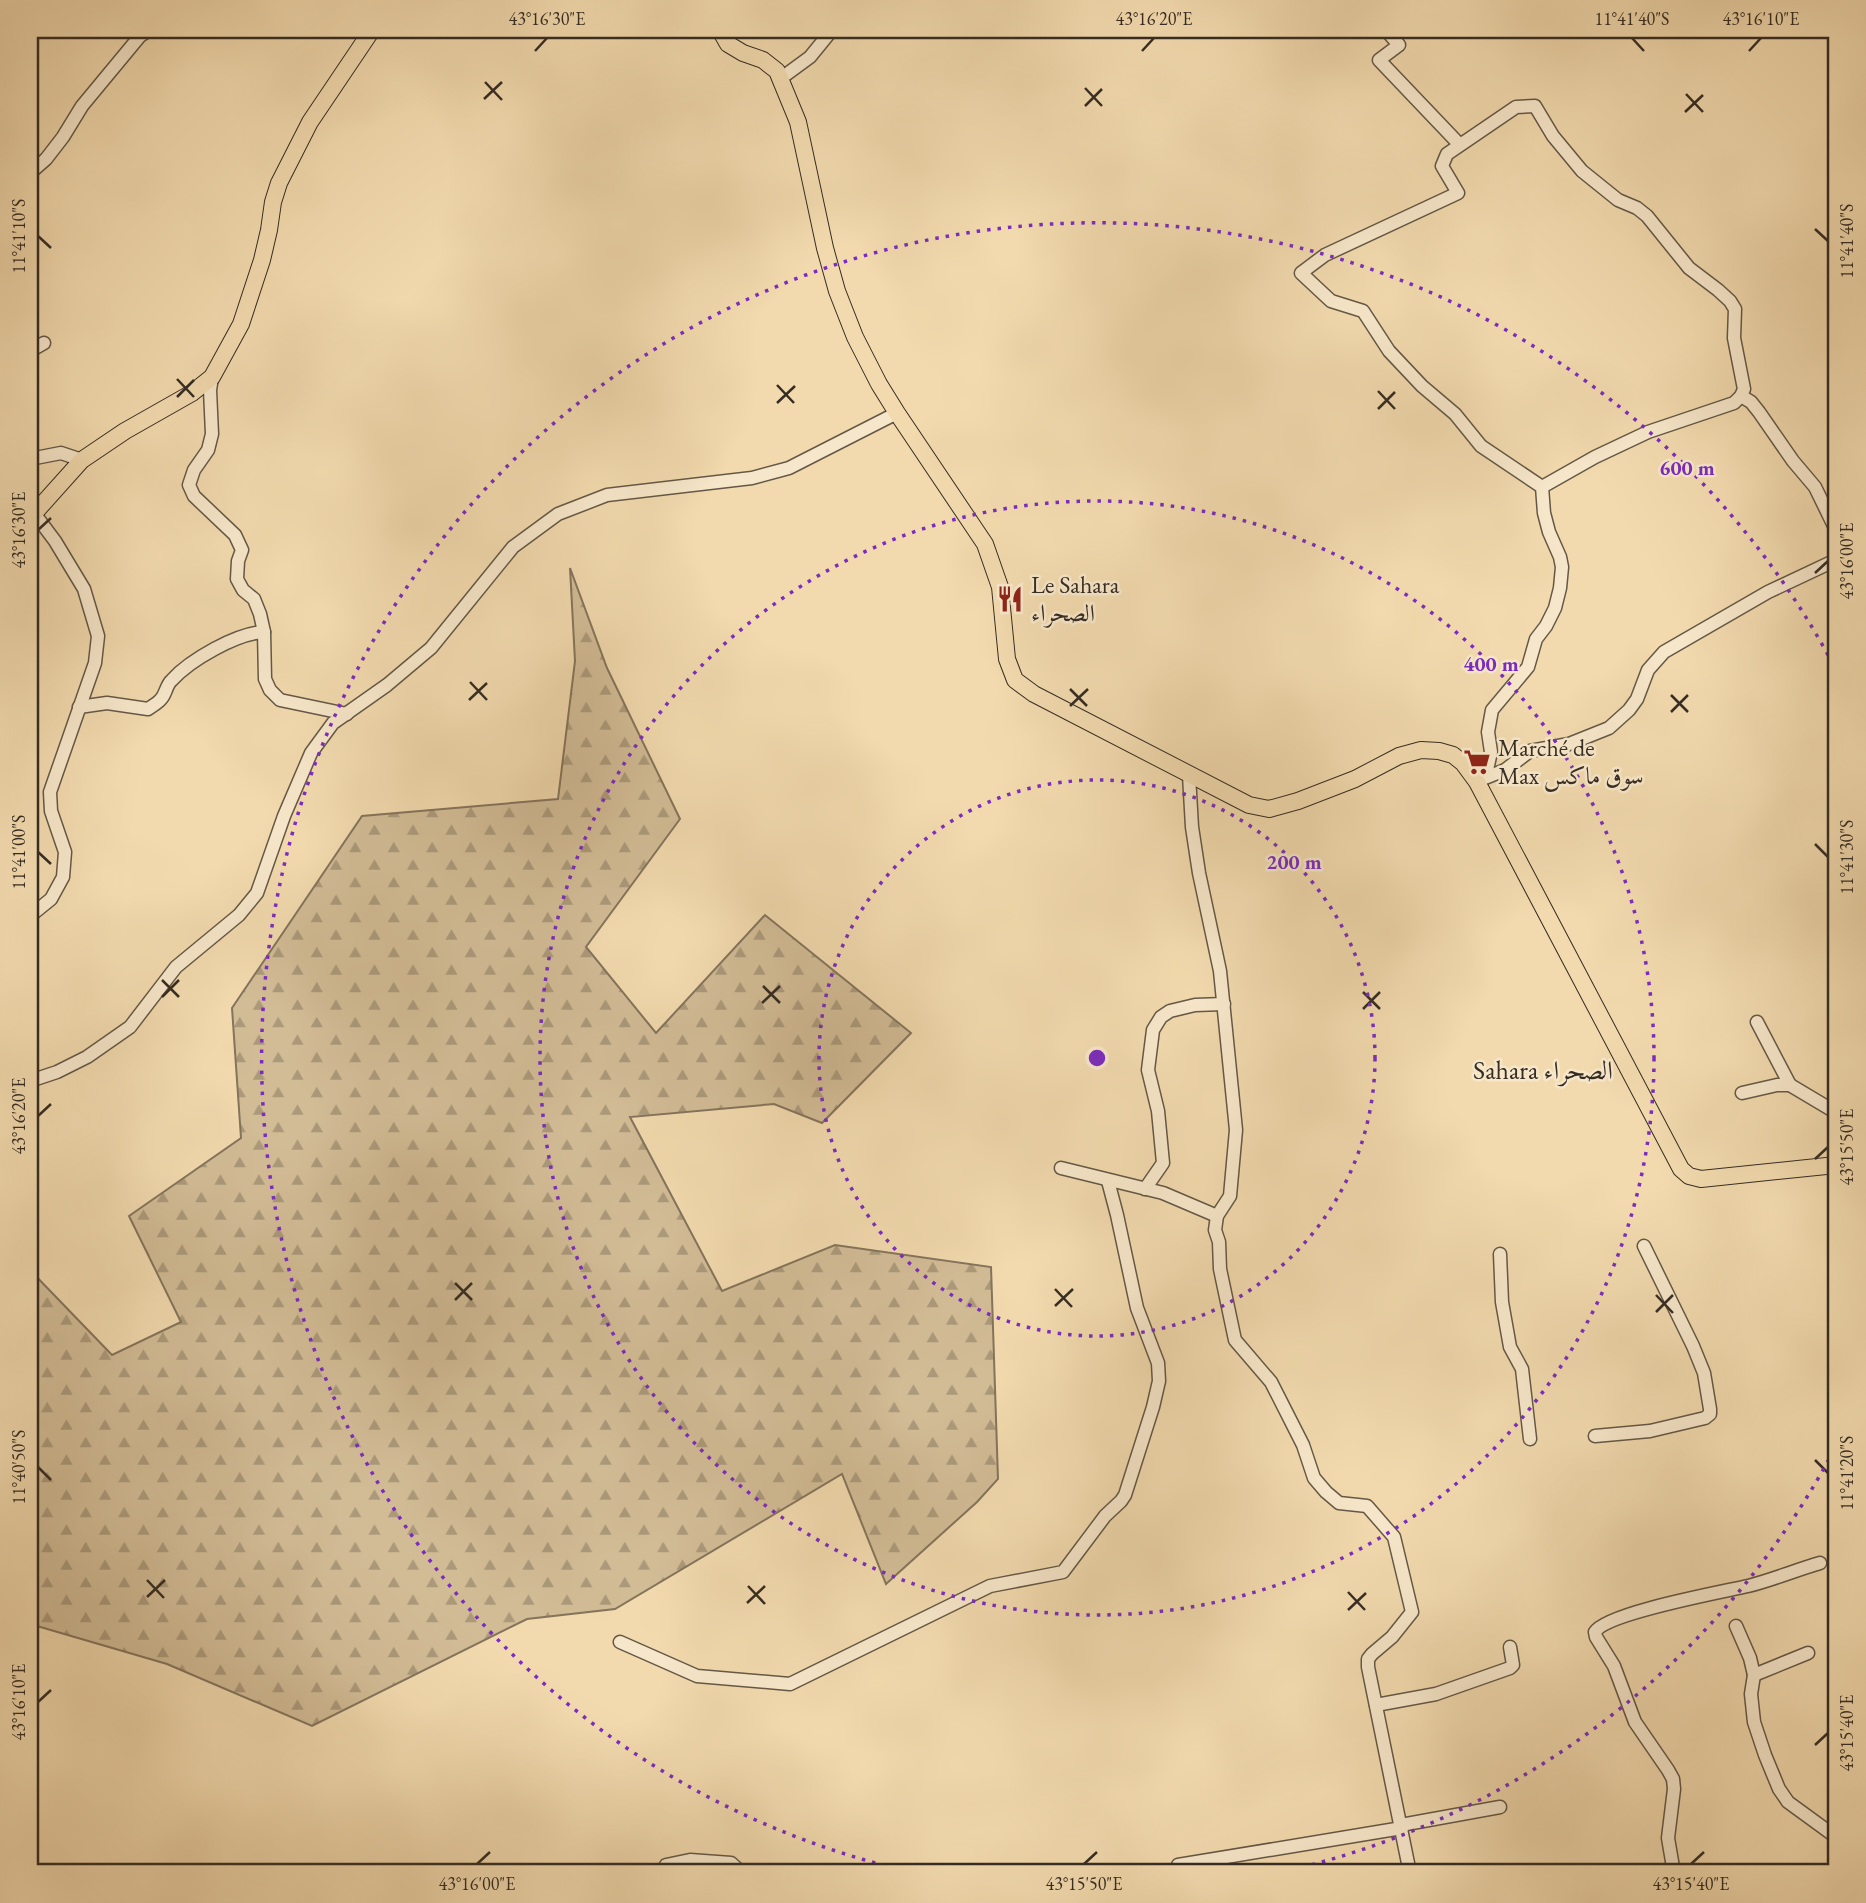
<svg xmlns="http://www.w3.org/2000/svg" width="1866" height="1903" viewBox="0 0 1866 1903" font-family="'EB Garamond',Amiri,serif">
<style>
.forest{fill:url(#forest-firs);stroke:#84745c;stroke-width:2}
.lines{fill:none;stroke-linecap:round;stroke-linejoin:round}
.minor-casing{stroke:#645846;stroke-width:15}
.major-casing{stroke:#352c23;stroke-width:18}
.minor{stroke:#f7e7ca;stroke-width:12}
.major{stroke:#f2daae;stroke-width:16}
.ticks{fill:none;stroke:#352c23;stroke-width:2.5}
.ring{fill:none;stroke:#7b2cbf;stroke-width:3.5;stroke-dasharray:3.5 7}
.labels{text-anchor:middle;stroke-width:5;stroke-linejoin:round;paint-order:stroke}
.poi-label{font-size:24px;fill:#352c23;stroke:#f7e7ca;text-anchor:start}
.neighbourhood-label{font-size:26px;fill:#352c23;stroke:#f7e7ca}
.centre{fill:#7b2cbf;stroke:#f7e7ca;stroke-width:3.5}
.ring-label{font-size:21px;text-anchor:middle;font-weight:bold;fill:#7b2cbf;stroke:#f7e7ca;stroke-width:5;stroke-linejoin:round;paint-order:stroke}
.neatline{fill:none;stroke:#352c23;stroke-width:2.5}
.ticks-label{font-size:18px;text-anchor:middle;fill:#352c23}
</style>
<defs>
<pattern id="forest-firs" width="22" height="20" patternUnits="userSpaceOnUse" patternTransform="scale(1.75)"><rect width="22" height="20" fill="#d2bc96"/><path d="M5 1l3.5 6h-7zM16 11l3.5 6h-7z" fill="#ab997a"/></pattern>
</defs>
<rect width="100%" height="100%" fill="#f2daae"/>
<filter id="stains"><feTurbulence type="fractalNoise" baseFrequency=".00286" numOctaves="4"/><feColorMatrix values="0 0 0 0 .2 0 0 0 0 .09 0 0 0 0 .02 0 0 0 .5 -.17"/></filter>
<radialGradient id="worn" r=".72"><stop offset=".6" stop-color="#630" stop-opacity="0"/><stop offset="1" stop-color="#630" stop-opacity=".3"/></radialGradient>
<!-- forest -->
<polygon class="forest" points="570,568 607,668 680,819 586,947 656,1033 765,915 911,1033 822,1123 774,1104 630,1117 722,1291 835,1245 991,1267 998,1479 977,1502 886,1584 842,1474 615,1609 527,1619 312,1726 167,1664 30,1624 30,1270 112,1355 181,1322 129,1216 241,1138 232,1008 362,816 558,799 575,661"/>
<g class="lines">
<!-- minor casing -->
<g class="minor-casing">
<g id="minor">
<polyline points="1386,30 1399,45 1379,60 1459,144"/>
<polyline points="780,79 810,57 832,30"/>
<polyline points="30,173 46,159 63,137 82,106 140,36 149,30"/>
<polyline points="30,351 44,343"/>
<polyline points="212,377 210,390 212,434 208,450 194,470 189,485 194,496 235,535 242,550 238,561 237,579 243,590 254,599 260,614 264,632 265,679 270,690 280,700 347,714"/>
<polyline points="1741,396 1751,402 1759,412 1793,461 1815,487 1836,530"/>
<polyline points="30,459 61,453 82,460"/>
<path d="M79,707L107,703L148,709C152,706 158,703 161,699C166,694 166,685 172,680C190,660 237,633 264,632"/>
<polyline points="1189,775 1192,827 1199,873 1220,971 1236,1130 1230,1196 1217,1216 1215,1230 1219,1242 1220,1269 1235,1340 1271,1382 1303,1445 1314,1478 1326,1492 1339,1503 1367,1506 1394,1537 1412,1612 1392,1637 1372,1654 1368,1659 1368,1667 1410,1873"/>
<polyline points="1480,780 1505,770 1530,751 1569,744 1609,728 1629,710 1637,699 1648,670 1664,652 1768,592 1836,560"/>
<polyline points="1477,782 1487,770 1491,752 1488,732 1492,710 1528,667 1536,639 1546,626 1555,608 1560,588 1562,567 1560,557 1549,532 1544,513 1542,487 1481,446 1455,414 1422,386 1389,351 1363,311 1331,301 1301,273 1325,255 1458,193 1442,166 1447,154 1516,107 1535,106 1553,136 1582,171 1618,200 1637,208 1647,216 1689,268 1718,290 1730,301 1735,309 1734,338 1744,389 1741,396 1734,403 1648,432 1595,457 1542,487"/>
<polyline points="30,916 51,899 63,877 65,852 51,811 50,792 95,663 98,636 84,589 55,541 34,513"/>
<polyline points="1757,1022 1790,1085"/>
<polyline points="30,1081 57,1072 87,1057 130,1027 176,967 239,915 257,893 284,816 311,753 333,723 387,685 431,648 513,547 558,514 607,495 752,478 789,468 897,413"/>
<polyline points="1742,1093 1777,1085 1790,1085 1832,1110 1836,1115"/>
<polyline points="1061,1168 1163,1193 1217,1216"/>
<polyline points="1145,1189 1163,1163 1158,1111 1148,1070 1153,1030 1161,1017 1170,1011 1195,1005 1224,1004"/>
<polyline points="1500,1254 1502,1302 1510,1347 1522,1369 1530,1439"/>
<polyline points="1595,1436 1650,1431 1705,1418 1710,1414 1710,1409 1704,1373 1693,1346 1644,1246"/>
<polyline points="1736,1626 1750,1658 1754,1675 1751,1694 1754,1722 1765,1755 1779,1789 1788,1802 1836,1837"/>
<polyline points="620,1642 697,1676 790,1684 990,1586 1063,1572 1105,1516 1121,1501 1125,1495 1153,1407 1159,1381 1158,1363 1137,1308 1117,1215 1108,1181"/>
<polyline points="1754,1675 1808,1653"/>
<polyline points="1376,1705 1436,1694 1510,1668 1513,1665 1510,1647"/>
<polyline points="1401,1825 1500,1807"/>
<polyline points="1178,1865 1402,1828"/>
<polyline points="662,1873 666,1865 690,1860 731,1863 742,1873"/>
<path d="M1674,1873L1668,1838L1674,1789L1673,1779L1668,1770L1635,1722L1614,1666L1596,1637L1595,1632C1606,1613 1722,1592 1748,1586C1772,1580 1796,1570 1820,1563"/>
</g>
</g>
<!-- major casing -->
<g class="major-casing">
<g id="major">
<polyline points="720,30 728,44 743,53 763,60 777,71 798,122 825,248 837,291 855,337 879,384 897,413 985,544 1000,587 1007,659 1015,680 1034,694 1249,805 1269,809 1298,801 1355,779 1399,756 1421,750 1439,751 1453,755 1463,763 1477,782 1681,1169 1689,1176 1701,1179 1836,1165"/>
<polyline points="30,518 82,460 125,431 192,393 212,377 241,324 262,260 269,230 273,202 279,183 310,122 372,30"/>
</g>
</g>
<!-- minor -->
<use href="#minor" class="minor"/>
<!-- major -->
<use href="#major" class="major"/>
</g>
<!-- ticks -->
<path class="ticks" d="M1632,38L1644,51M535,51L547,38M1142,51L1154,38M1749,51L1761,38M485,82L502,100M1085,88L1102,106M1686,94L1703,112M484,99L502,82M1085,106L1102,89M1685,112L1703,95M1815,229L1828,241M38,236L51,248M177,379L194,397M777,385L794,403M1378,391L1395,409M177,397L194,380M777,403L795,386M1378,409L1395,392M38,530L51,518M1815,573L1828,561M470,682L487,700M1070,689L1087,706M1671,695L1688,712M469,700L487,683M1070,706L1088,689M1671,712L1688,695M1815,844L1828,857M38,852L51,864M162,980L179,997M763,986L780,1003M1363,992L1380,1009M162,997L179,980M762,1003L780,986M1363,1009L1380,992M38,1116L51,1104M1815,1159L1828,1147M455,1283L472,1300M1055,1289L1072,1307M1656,1295L1673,1313M455,1300L472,1283M1055,1306L1073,1289M1656,1312L1673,1295M1815,1460L1828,1473M38,1467L51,1480M147,1580L164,1598M748,1586L765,1604M1348,1592L1365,1610M147,1597L165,1580M747,1603L765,1586M1348,1610L1366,1593M38,1702L51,1690M1815,1745L1828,1733M477,1864L490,1852M1084,1864L1097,1852M1691,1864L1704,1852"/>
<!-- distance rings -->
<g class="ring">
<circle cx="1097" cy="1058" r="278"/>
<circle cx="1097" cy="1058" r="557"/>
<path d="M1834 1450A835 835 0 0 1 1278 1873M916 1873A835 835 0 1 1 1834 666"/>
</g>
<!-- icons -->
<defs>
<g id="restaurant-bare" transform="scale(2.1)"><path d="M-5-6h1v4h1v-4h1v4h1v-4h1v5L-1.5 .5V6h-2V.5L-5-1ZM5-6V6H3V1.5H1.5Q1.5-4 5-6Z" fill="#8f2418" stroke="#f7e7ca" stroke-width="2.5" paint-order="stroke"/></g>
<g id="supermarket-bare" transform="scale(2.1)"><path d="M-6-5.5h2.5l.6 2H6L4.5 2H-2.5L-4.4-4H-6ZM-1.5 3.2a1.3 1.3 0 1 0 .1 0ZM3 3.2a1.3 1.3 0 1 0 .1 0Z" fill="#8f2418" stroke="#f7e7ca" stroke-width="2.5" paint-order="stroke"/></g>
</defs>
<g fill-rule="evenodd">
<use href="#restaurant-bare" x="1010" y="599"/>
<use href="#supermarket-bare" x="1477" y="762"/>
</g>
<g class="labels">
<!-- poi labels -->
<g class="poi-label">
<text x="1031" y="593">Le Sahara<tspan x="1031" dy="28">الصحراء</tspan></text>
<text x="1498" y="756">Marché de<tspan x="1498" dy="28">Max سوق ماكس</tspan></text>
</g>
<!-- neighbourhood labels -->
<g class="neighbourhood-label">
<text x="1543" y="1079">Sahara الصحراء</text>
</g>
</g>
<circle cx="1097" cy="1058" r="10" class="centre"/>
<g class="ring-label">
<text x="1687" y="475">600 m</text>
<text x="1491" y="671">400 m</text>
<text x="1294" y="869">200 m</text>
</g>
<!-- margin -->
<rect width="1866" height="1903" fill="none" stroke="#f2daae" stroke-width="77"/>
<rect x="38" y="38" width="1790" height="1826" class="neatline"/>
<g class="ticks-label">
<text x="547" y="25">43°16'30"E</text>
<text x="1154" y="25">43°16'20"E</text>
<text x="1632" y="25">11°41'40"S</text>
<text x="1761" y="25">43°16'10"E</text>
<text transform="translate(19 236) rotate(-90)" y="6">11°41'10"S</text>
<text transform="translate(1847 241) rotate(-90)" y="6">11°41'40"S</text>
<text transform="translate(19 530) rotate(-90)" y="6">43°16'30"E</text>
<text transform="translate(1847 561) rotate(-90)" y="6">43°16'00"E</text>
<text transform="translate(19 852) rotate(-90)" y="6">11°41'00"S</text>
<text transform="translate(1847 857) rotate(-90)" y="6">11°41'30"S</text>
<text transform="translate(19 1116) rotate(-90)" y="6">43°16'20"E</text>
<text transform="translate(1847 1147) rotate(-90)" y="6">43°15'50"E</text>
<text transform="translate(19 1467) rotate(-90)" y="6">11°40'50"S</text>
<text transform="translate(1847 1473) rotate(-90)" y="6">11°41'20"S</text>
<text transform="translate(19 1702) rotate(-90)" y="6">43°16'10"E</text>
<text transform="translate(1847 1733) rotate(-90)" y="6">43°15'40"E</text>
<text x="477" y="1890">43°16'00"E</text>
<text x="1084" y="1890">43°15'50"E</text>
<text x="1691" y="1890">43°15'40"E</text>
</g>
<rect width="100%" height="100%" filter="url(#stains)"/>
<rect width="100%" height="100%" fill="url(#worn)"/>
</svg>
